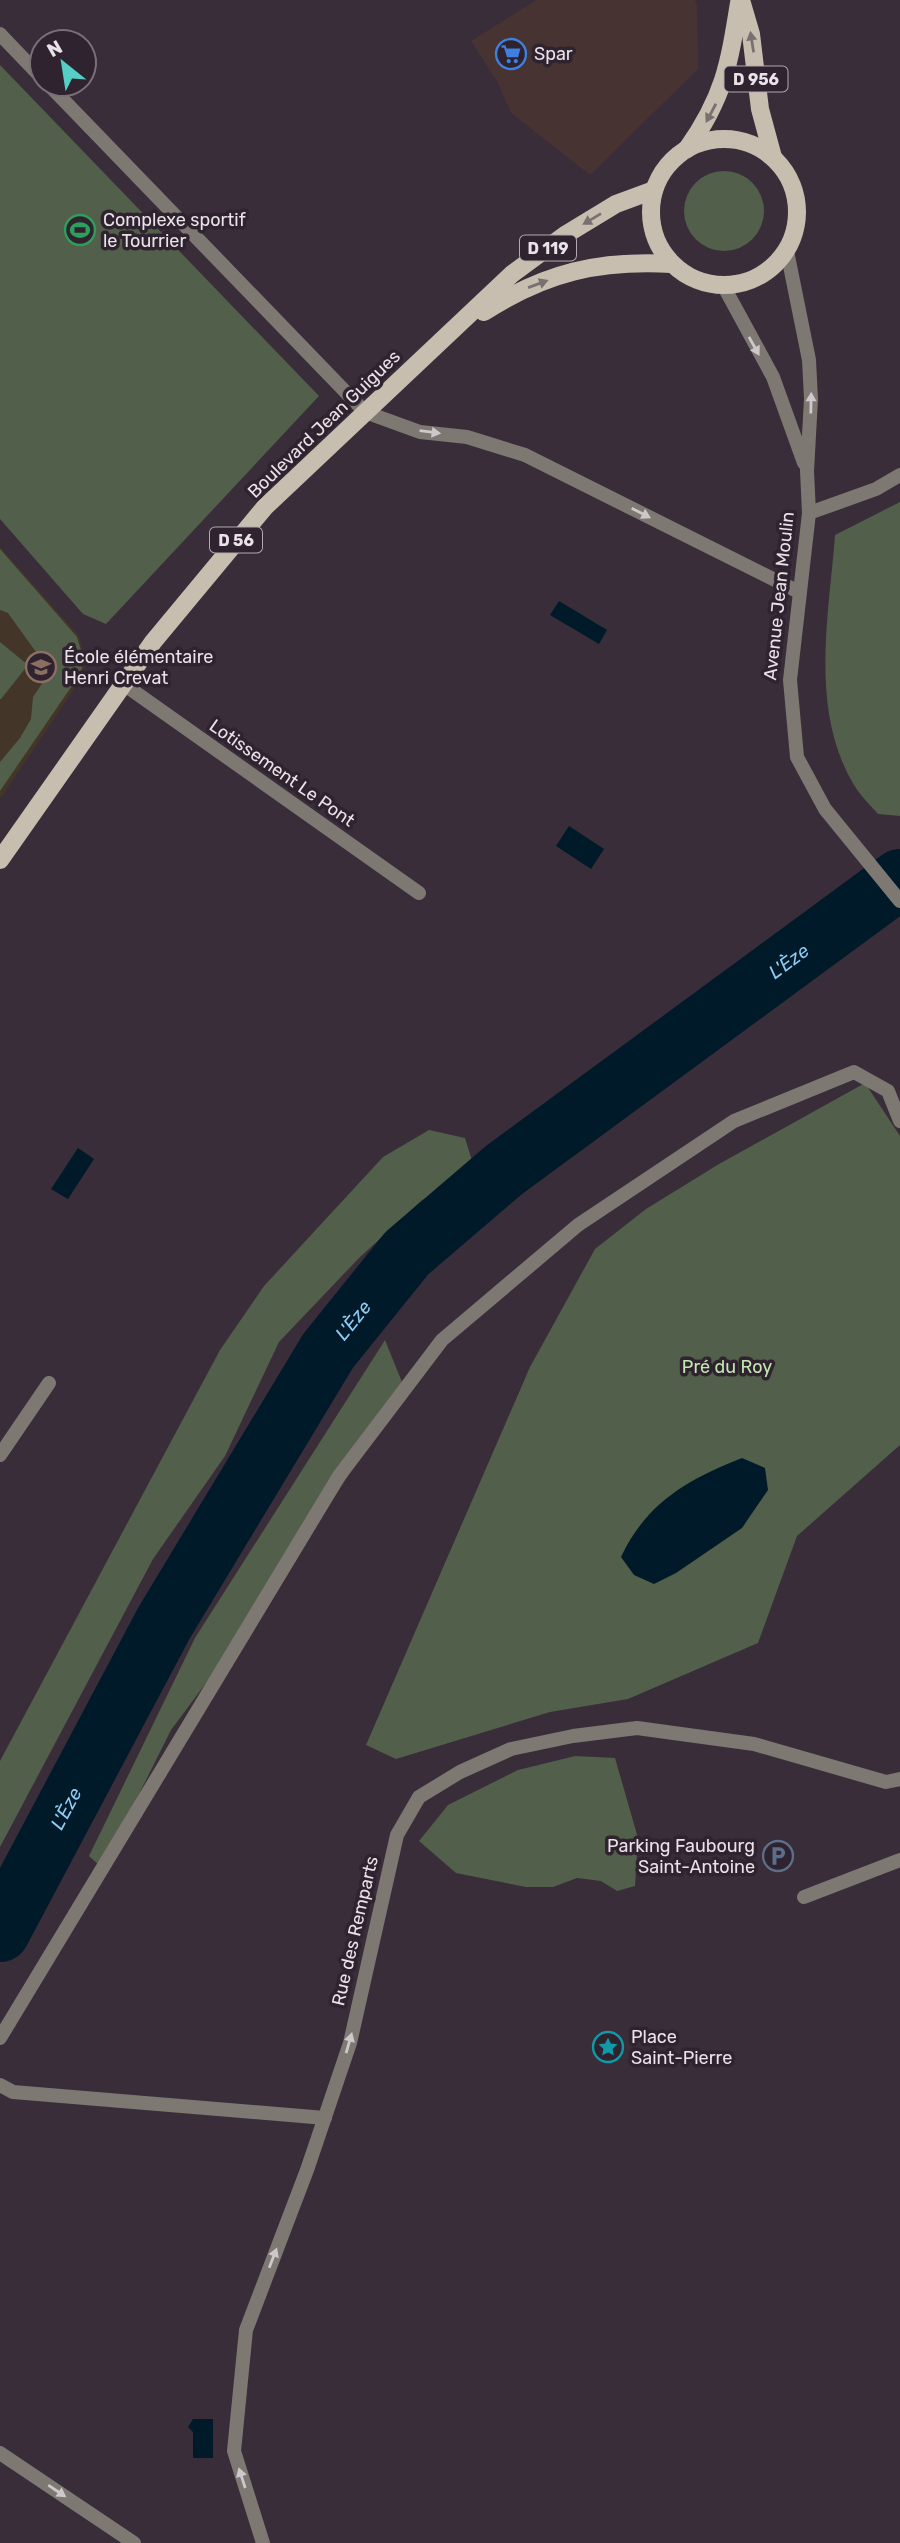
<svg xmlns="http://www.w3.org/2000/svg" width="900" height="2543" viewBox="0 0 900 2543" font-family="Rubik,sans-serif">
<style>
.commercial{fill:#473331}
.education{fill:#433628}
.green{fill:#525f4b}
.water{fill:#011a29}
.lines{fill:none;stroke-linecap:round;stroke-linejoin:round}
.river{stroke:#011a29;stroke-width:60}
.minor{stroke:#7d7871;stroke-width:14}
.tertiary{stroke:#7d7871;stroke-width:14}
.primary{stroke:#c8beb0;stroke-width:18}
.oneway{fill:#7b7070}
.oneway2{fill:#cec8cb}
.labels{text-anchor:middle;stroke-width:7;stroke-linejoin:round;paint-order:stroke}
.shield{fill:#2e232f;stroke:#b1a9b1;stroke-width:2}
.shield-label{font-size:16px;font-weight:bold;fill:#e9e2e9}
.poi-label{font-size:18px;fill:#e9e2e9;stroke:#2e232f;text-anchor:start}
.street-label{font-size:18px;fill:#e9e2e9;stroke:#2e232f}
.park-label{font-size:18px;fill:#c2e8af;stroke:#2e232f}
.water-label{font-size:19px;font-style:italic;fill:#8fcdf5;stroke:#2e232f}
</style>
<rect width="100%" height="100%" fill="#382d39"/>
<!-- commercial -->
<polygon class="commercial" points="536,0 695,0 697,6 698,69 590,175 511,113 498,83 471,41"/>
<!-- education -->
<polygon class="education" points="0,547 79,636 86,661 83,676 0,799"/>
<!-- green -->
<g class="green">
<polygon points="0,65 319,396 106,624 83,614 0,519"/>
<circle cx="724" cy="211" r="40"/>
<path d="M900,502V816L878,814C870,805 860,795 854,785C809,710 829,616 835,535Z"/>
<polygon points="0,549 77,637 84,660 80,674 0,791 0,762 20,738 31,719 33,697 43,682 46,666 8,613 0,610"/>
<polygon points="0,642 28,665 1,699 0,699"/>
<polygon points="865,1083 900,1136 900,1445 797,1536 758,1643 628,1699 550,1712 396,1759 366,1745 530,1367 595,1249 646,1209 719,1164"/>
<polygon points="429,1130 465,1138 475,1170 421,1201 359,1258 279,1342 225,1456 153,1559 0,1847 0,1761 220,1350 264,1286 383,1157"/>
<polygon points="385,1340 404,1387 279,1585 171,1730 102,1868 89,1856 195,1638"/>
<polygon points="575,1756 615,1758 638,1838 635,1886 617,1891 601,1881 577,1878 553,1887 526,1887 456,1873 419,1841 448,1805 518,1770"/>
</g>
<!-- water -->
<g class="water">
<polygon points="559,601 607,630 599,644 550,615"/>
<polygon points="569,826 604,849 591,869 556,846"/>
<polygon points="78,1148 94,1159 68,1199 51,1189"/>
<path d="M742,1458L765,1468L768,1490L742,1528L676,1573L654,1584L634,1575L621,1557C647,1502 687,1480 742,1458Z"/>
<polygon points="193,2419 213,2419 213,2458 193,2458 193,2432 188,2427"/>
</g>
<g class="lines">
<!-- river -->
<path class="river" id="s1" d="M0,1932L164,1623L328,1351L407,1253L504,1170L900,879"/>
<!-- minor -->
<g class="minor">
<polyline points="0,34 42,78"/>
<polyline points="48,84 365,412 420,432 467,437 525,455 799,592"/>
<polyline points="809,513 876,489 900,475"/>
<polyline points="122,683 419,893"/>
<polyline points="0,1455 49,1383"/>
<polyline points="804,1897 900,1860"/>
<polyline points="0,2038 339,1476 442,1340 578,1225 734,1121 854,1072 888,1091 900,1121"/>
<polyline points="0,2085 13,2092 325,2118"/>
<polyline points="263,2543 234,2451 246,2330 307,2170 350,2043 397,1835 419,1797 460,1772 511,1749 573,1736 637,1728 754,1744 886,1782 900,1779"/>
</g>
<!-- tertiary -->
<g class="tertiary">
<polyline points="787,251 809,360 811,399 807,471 809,513 790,680 797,757 825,809 900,901"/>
<polyline points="723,285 773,377 804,463"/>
<polyline points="0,2453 134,2543"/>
</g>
<!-- primary -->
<g class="primary">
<polyline points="741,0 751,34 760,109 773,157"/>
<circle cx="724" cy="212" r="73"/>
<path d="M687,149C724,97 729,65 739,3"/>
<path d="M484,312C546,272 599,260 672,264"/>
<polyline points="0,860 153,642 265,507 512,274 565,235 616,204 654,190"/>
</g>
</g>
<!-- one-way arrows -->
<defs><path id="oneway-solid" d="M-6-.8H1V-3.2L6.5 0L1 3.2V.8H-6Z" transform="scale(1.75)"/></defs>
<g class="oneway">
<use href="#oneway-solid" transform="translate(752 42) rotate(-99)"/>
<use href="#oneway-solid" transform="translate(711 113) rotate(118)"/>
<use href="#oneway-solid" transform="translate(592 219) rotate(149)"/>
<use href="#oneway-solid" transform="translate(538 284) rotate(-20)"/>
</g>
<g class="oneway2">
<use href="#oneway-solid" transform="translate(754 346) rotate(61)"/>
<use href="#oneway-solid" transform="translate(811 403) rotate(-89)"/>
<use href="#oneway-solid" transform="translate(430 432) rotate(7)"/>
<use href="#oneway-solid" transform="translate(641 513) rotate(27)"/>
<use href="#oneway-solid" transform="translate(349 2043) rotate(-74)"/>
<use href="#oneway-solid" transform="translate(273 2258) rotate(-69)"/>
<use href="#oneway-solid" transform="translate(242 2478) rotate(-108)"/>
<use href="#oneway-solid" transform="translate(57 2491) rotate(34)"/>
</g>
<!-- icons -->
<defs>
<g id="supermarket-ring" transform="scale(1.575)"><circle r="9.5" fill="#2e232f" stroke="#3f7fe0" stroke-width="1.5"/><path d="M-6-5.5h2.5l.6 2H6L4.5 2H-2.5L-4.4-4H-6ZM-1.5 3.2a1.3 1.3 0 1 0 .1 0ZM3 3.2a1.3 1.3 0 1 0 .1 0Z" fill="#3f7fe0"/></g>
<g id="stadium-ring" transform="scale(1.575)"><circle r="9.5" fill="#2e232f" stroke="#2e9e5b" stroke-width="1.5"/><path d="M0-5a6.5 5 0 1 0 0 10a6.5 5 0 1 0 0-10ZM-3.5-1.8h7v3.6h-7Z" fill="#2e9e5b"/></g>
<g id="school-ring" transform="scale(1.575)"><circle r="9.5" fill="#2e232f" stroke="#8d6e63" stroke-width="1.5"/><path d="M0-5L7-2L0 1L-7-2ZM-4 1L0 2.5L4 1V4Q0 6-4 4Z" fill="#8d6e63"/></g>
<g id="parking-ring" transform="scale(1.575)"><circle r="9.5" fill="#2e232f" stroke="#5c6f8a" stroke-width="1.5"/><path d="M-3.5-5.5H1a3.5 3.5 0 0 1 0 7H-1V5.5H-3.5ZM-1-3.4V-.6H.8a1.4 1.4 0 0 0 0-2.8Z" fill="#5c6f8a"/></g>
<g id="sight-ring" transform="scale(1.575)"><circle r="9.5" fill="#2e232f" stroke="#0f9aa8" stroke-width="1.5"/><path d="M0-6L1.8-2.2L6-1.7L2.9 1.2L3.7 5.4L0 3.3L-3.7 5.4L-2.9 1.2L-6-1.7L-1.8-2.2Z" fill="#0f9aa8"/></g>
</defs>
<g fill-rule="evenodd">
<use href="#supermarket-ring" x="511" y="54"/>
<use href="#stadium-ring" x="80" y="230"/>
<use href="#school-ring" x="41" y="667"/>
<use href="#parking-ring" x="778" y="1856"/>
<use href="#sight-ring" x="608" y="2047"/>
</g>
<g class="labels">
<!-- shield labels -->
<g class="shield">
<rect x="724.5" y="66.5" width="63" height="25" rx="5"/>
<rect x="520" y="235.5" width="56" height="25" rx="5"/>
<rect x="210" y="527.5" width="52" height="25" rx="5"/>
</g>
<g class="shield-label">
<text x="756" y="85">D 956</text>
<text x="548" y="254">D 119</text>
<text x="236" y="546">D 56</text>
</g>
<!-- poi labels -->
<g class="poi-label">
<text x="534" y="60">Spar</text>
<text x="103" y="226">Complexe sportif<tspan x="103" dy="21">le Tourrier</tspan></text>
<text x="64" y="663">École élémentaire<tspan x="64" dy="21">Henri Crevat</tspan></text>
<text x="755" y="1852" text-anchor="end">Parking Faubourg<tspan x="755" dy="21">Saint-Antoine</tspan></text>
<text x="631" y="2043">Place<tspan x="631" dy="21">Saint-Pierre</tspan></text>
</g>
<!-- street labels -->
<g class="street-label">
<text transform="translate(324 424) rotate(-44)" y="6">Boulevard Jean Guigues</text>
<text transform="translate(779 596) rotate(-84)" y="6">Avenue Jean Moulin</text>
<text transform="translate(282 773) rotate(35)" y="6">Lotissement Le Pont</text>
<text transform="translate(355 1931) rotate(-77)" y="6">Rue des Remparts</text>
</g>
<!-- park labels -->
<g class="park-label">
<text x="727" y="1373">Pré du Roy</text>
</g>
<!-- water labels -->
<g class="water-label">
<text dy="7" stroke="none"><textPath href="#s1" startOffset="1274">L'Èze</textPath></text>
<text dy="7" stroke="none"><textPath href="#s1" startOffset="707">L'Èze</textPath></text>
<text dy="7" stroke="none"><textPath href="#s1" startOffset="140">L'Èze</textPath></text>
</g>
</g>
<!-- north arrow -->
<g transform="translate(63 63) rotate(330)"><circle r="33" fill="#2e232f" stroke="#796f79" stroke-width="2"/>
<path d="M0-5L12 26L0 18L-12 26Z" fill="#55cec6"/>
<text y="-10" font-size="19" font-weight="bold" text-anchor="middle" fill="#e9e2e9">N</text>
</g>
</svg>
